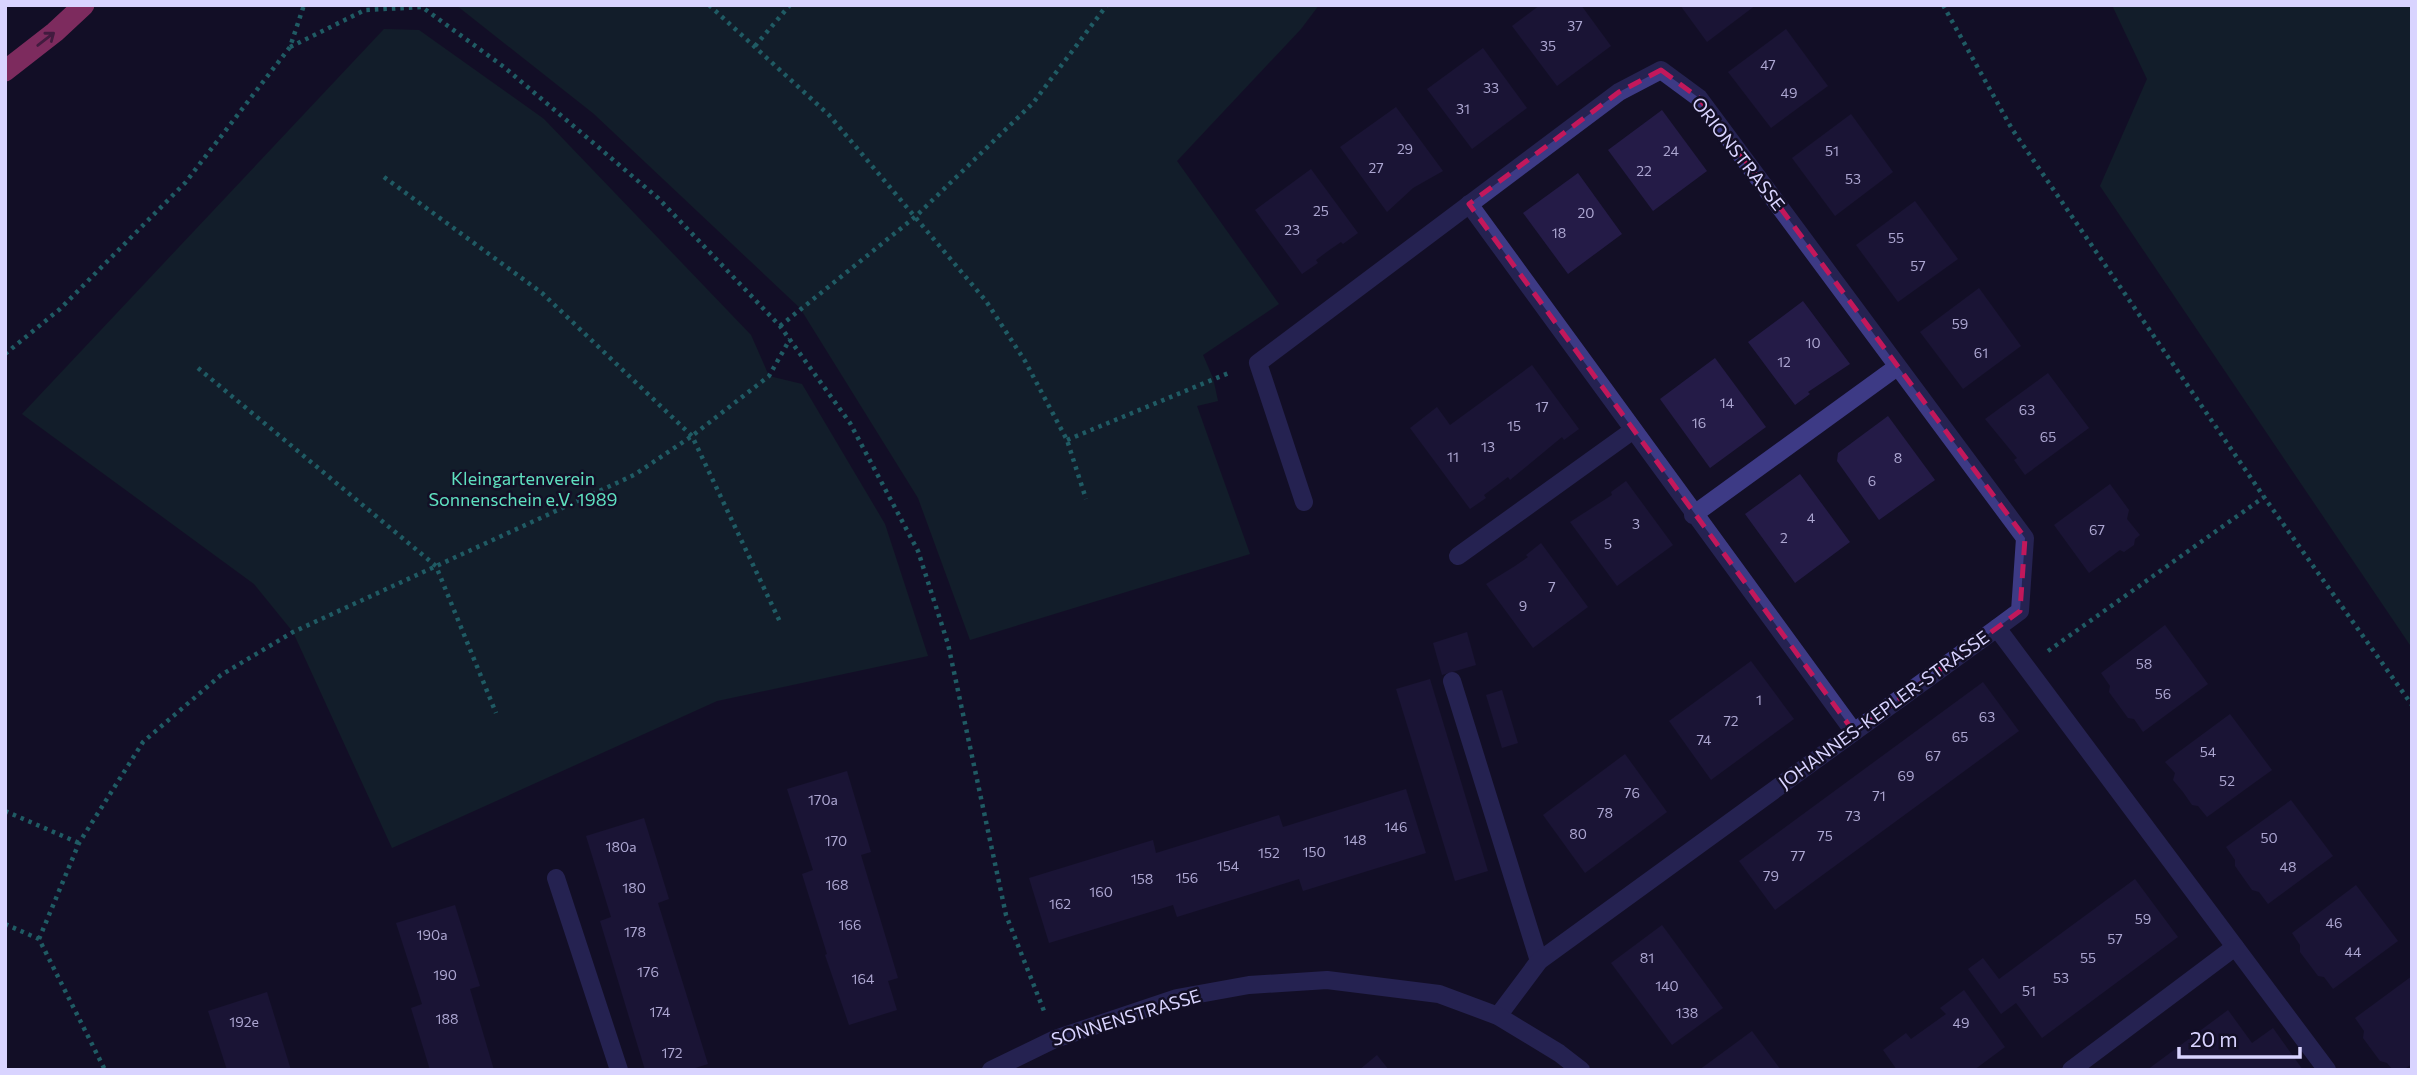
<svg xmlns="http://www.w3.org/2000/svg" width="2417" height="1075" viewBox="0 0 2417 1075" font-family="Commissioner,sans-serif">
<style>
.green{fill:#12302f}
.building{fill:#241b47}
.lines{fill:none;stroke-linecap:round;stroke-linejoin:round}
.path{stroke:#2fb8b0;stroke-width:4.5;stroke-dasharray:3.5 5;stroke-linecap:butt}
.minor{stroke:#3d3a85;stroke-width:18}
.highway{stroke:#ff4fa3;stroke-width:21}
.oneway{stroke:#7d2c5e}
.marked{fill:none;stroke:#c2185b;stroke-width:5;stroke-dasharray:14 9;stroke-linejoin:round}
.labels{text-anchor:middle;stroke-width:5;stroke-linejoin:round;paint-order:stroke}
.number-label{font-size:14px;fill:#aca6d1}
.street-label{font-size:18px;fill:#d9d4ff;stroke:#130f26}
.park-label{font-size:18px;fill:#5fe0c0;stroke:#130f26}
</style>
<rect width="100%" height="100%" fill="#130f26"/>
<!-- green -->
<g class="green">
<polygon points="456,5 1319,5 1301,29 1177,161 1279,304 1203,355 1213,378 1218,401 1197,406 1250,554 970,640 918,498 800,308 594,114"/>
<polygon points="2112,5 2412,5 2412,648 2100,186 2147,79"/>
<polygon points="384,29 419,30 544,119 751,335 769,376 802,384 885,524 928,656 717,701 392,848 293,632 254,584 22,414"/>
</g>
<!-- building -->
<g class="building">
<polygon points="1540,5 1581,5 1611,46 1557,86 1512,26"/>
<polygon points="1680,5 1756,5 1707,42"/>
<polygon points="1786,29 1828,86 1771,128 1728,72"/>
<polygon points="1483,48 1527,108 1472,149 1427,89"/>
<polygon points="1396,107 1443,171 1413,188 1387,212 1340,147"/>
<polygon points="1662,110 1707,171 1653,211 1608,150"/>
<polygon points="1851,114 1893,172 1835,216 1792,158"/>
<polygon points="1311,169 1358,233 1343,244 1341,242 1328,251 1316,260 1318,263 1302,274 1255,210"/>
<polygon points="1578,173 1622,234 1568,274 1523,213"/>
<polygon points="1915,201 1958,259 1898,302 1856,245"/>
<polygon points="1979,288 2021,346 1963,389 1920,332"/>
<polygon points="1803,301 1850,364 1808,392 1810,394 1795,405 1748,342"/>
<polygon points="1715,358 1766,427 1710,468 1660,399"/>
<polygon points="1532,365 1579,429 1564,440 1562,437 1510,480 1508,477 1484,495 1486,498 1470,509 1410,428 1437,407 1450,425"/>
<polygon points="2048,373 2089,428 2025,475 2014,460 2017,458 1985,419"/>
<polygon points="1888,416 1935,480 1879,520 1837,461 1838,453"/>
<polygon points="1800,474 1850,542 1795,583 1745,514"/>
<polygon points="1626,481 1673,545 1617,586 1570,522 1612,495 1611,492"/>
<polygon points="2110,484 2129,510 2127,519 2140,535 2135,539 2134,545 2124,552 2120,550 2089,573 2054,525"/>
<polygon points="1541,543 1588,607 1533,648 1486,584 1515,566 1528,557 1526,555"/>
<polygon points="2165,625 2208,684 2143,732 2134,719 2128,718 2109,692 2110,686 2101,673"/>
<polygon points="1467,632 1476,665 1442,675 1433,643"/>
<polygon points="1751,661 1794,719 1711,780 1669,721"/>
<polygon points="1430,679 1488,871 1455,881 1396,689"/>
<polygon points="1983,682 2019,731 1775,910 1739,861"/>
<polygon points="1502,690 1518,743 1502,748 1486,695"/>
<polygon points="2230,714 2272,770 2207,817 2198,806 2192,805 2183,792 2173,780 2175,773 2165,762"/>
<polygon points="1625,754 1667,812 1585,873 1543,815"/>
<polygon points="847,771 871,852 861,855 898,978 888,981 897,1010 849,1025 825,955 827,954 802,874 813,870 787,789"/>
<polygon points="1406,789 1426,853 1303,891 1299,879 1177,917 1173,905 1049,943 1029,878 1153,840 1156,853 1279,815 1283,827"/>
<polygon points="2291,800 2333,856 2268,904 2259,892 2252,890 2235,866 2235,860 2226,847"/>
<polygon points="644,818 669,899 658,903 708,1064 689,1070 645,1070 600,921 611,917 586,836"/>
<polygon points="2135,879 2178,937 2042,1038 2016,1003 2001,1014 1968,969 1983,958 1999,979"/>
<polygon points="2356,885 2398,941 2333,989 2324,977 2318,976 2300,952 2300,945 2292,933"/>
<polygon points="455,905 480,986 470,989 494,1070 430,1070 411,1008 422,1004 396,923"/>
<polygon points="1662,925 1723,1008 1672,1045 1611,963"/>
<polygon points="2412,976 2412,1064 2403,1070 2393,1070 2387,1063 2380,1061 2363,1038 2364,1031 2355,1018"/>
<polygon points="1964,990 2005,1047 1974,1070 1897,1070 1883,1050 1906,1033 1911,1039 1946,1014 1940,1008"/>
<polygon points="267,992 291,1070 227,1070 208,1011"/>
<polygon points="2228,1010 2252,1043 2273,1028 2303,1070 2147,1070"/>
<polygon points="1752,1031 1781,1070 1699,1070"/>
<polygon points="1377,1055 1389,1070 1359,1070"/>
</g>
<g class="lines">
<!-- path -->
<g class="path">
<polyline points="709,5 829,115 986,301 1025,361 1067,440 1086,499"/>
<polyline points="1943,5 2012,129 2264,497 2412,705"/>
<polyline points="755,46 790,5"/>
<polyline points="290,47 365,10 422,7 504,67 658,198 780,326 850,423 918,551 948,644 1006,915 1044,1011"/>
<polyline points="384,177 542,293 692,436 781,624"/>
<polyline points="780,326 915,217 1033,103 1107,5"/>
<polyline points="5,354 60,309 185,183 290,47 304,5"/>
<polyline points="198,368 436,566 496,713"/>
<polyline points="1067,440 1231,372"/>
<polyline points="2048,651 2264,497"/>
<polyline points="5,811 79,843"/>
<polyline points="5,924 39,939 105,1070"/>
<polyline points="39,939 79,843 143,742 221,675 293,632 634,475 692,436 769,376 790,339"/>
</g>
<!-- minor -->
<g class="minor">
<polyline points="1469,204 1854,732"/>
<polyline points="1304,502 1258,363 1619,92 1661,70 1699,98 2025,538 2020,611 1997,628"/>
<polyline points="1693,515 1897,367"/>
<polyline points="1458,556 1632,431"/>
<polyline points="1452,681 1539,961"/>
<polyline points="556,878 619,1070"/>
<polyline points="1498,1016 1539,961 1997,628 2327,1070"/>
<polyline points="991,1070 1055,1039 1177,998 1249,985 1327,980 1439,994 1498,1016 1559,1053 1581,1070"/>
<polyline points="2071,1070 2235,947"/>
</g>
<!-- highway -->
<polyline class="highway" points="5,71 55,32 84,5"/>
</g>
<!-- one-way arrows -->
<defs><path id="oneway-shaft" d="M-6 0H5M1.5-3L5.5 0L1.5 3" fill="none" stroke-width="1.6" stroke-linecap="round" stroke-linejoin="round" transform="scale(1.75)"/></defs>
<use class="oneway" href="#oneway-shaft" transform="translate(46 39) rotate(-38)"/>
<!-- marked area -->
<path d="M0 0H2417V1075H0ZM1661,70L1699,98L2025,538L2020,611L1854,732L1469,204L1619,92Z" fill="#130f26" fill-opacity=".55" fill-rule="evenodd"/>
<path class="marked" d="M1661,70L1699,98L2025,538L2020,611L1854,732L1469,204L1619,92Z"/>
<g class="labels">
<!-- number labels -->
<g class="number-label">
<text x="1575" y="31">37</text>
<text x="1548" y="51">35</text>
<text x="1768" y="70">47</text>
<text x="1491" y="93">33</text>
<text x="1789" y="98">49</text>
<text x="1463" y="114">31</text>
<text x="1405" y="154">29</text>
<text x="1671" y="156">24</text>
<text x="1832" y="156">51</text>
<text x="1376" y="173">27</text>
<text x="1644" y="176">22</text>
<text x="1853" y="184">53</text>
<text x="1321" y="216">25</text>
<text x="1586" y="218">20</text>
<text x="1292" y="235">23</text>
<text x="1559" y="238">18</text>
<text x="1896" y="243">55</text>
<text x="1918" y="271">57</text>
<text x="1960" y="329">59</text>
<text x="1813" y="348">10</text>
<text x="1981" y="358">61</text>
<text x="1784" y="367">12</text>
<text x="1727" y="408">14</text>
<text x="1542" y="412">17</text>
<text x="2027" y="415">63</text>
<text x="1699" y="428">16</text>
<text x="1514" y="431">15</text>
<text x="2048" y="442">65</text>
<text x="1488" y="452">13</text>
<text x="1453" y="462">11</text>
<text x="1898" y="463">8</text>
<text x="1872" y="486">6</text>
<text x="1811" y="523">4</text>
<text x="1636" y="529">3</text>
<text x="2097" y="535">67</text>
<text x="1784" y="543">2</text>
<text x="1608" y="549">5</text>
<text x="1552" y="592">7</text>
<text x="1523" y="611">9</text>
<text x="2144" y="669">58</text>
<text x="2163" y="699">56</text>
<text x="1759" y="705">1</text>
<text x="1987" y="722">63</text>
<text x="1731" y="726">72</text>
<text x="1960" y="742">65</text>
<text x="1704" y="745">74</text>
<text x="2208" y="757">54</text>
<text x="1933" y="761">67</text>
<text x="1906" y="781">69</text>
<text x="2227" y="786">52</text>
<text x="1632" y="798">76</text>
<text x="1879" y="801">71</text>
<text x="823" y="805">170a</text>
<text x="1605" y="818">78</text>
<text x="1853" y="821">73</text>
<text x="1396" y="832">146</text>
<text x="1578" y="839">80</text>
<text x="1825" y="841">75</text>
<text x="2269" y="843">50</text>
<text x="1355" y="845">148</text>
<text x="836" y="846">170</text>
<text x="621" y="852">180a</text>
<text x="1314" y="857">150</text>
<text x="1269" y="858">152</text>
<text x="1798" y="861">77</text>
<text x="1228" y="871">154</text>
<text x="2288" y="872">48</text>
<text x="1771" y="881">79</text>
<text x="1187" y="883">156</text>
<text x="1142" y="884">158</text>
<text x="837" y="890">168</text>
<text x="634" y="893">180</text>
<text x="1101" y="897">160</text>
<text x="1060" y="909">162</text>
<text x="2143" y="924">59</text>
<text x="2334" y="928">46</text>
<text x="850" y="930">166</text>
<text x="635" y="937">178</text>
<text x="432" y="940">190a</text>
<text x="2115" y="944">57</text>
<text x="2353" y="957">44</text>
<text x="1647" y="963">81</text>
<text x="2088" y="963">55</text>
<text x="648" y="977">176</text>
<text x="445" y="980">190</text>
<text x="2061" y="983">53</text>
<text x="863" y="984">164</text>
<text x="1667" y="991">140</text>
<text x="2029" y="996">51</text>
<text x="660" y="1017">174</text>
<text x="1687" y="1018">138</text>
<text x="447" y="1024">188</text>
<text x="244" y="1027">192e</text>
<text x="1961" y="1028">49</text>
<text x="672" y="1058">172</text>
</g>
<!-- street labels -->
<g class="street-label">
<text transform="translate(1738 154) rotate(52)" y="6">ORIONSTRASSE</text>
<text transform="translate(1884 710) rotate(-36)" y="6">JOHANNES-KEPLER-STRASSE</text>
<text transform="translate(1126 1018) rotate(-17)" y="6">SONNENSTRASSE</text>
</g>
<!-- park labels -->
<g class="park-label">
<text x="523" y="485">Kleingartenverein<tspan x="523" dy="21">Sonnenschein e.V. 1989</tspan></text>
</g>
</g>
<!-- border -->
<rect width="2417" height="1075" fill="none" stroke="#d9d4ff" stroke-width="14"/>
<!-- scale -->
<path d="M2179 1047v10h121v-10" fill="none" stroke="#d9d4ff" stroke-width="3.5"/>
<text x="2190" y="1047" font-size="21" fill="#d9d4ff" stroke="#130f26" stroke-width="5" paint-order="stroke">20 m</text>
</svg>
